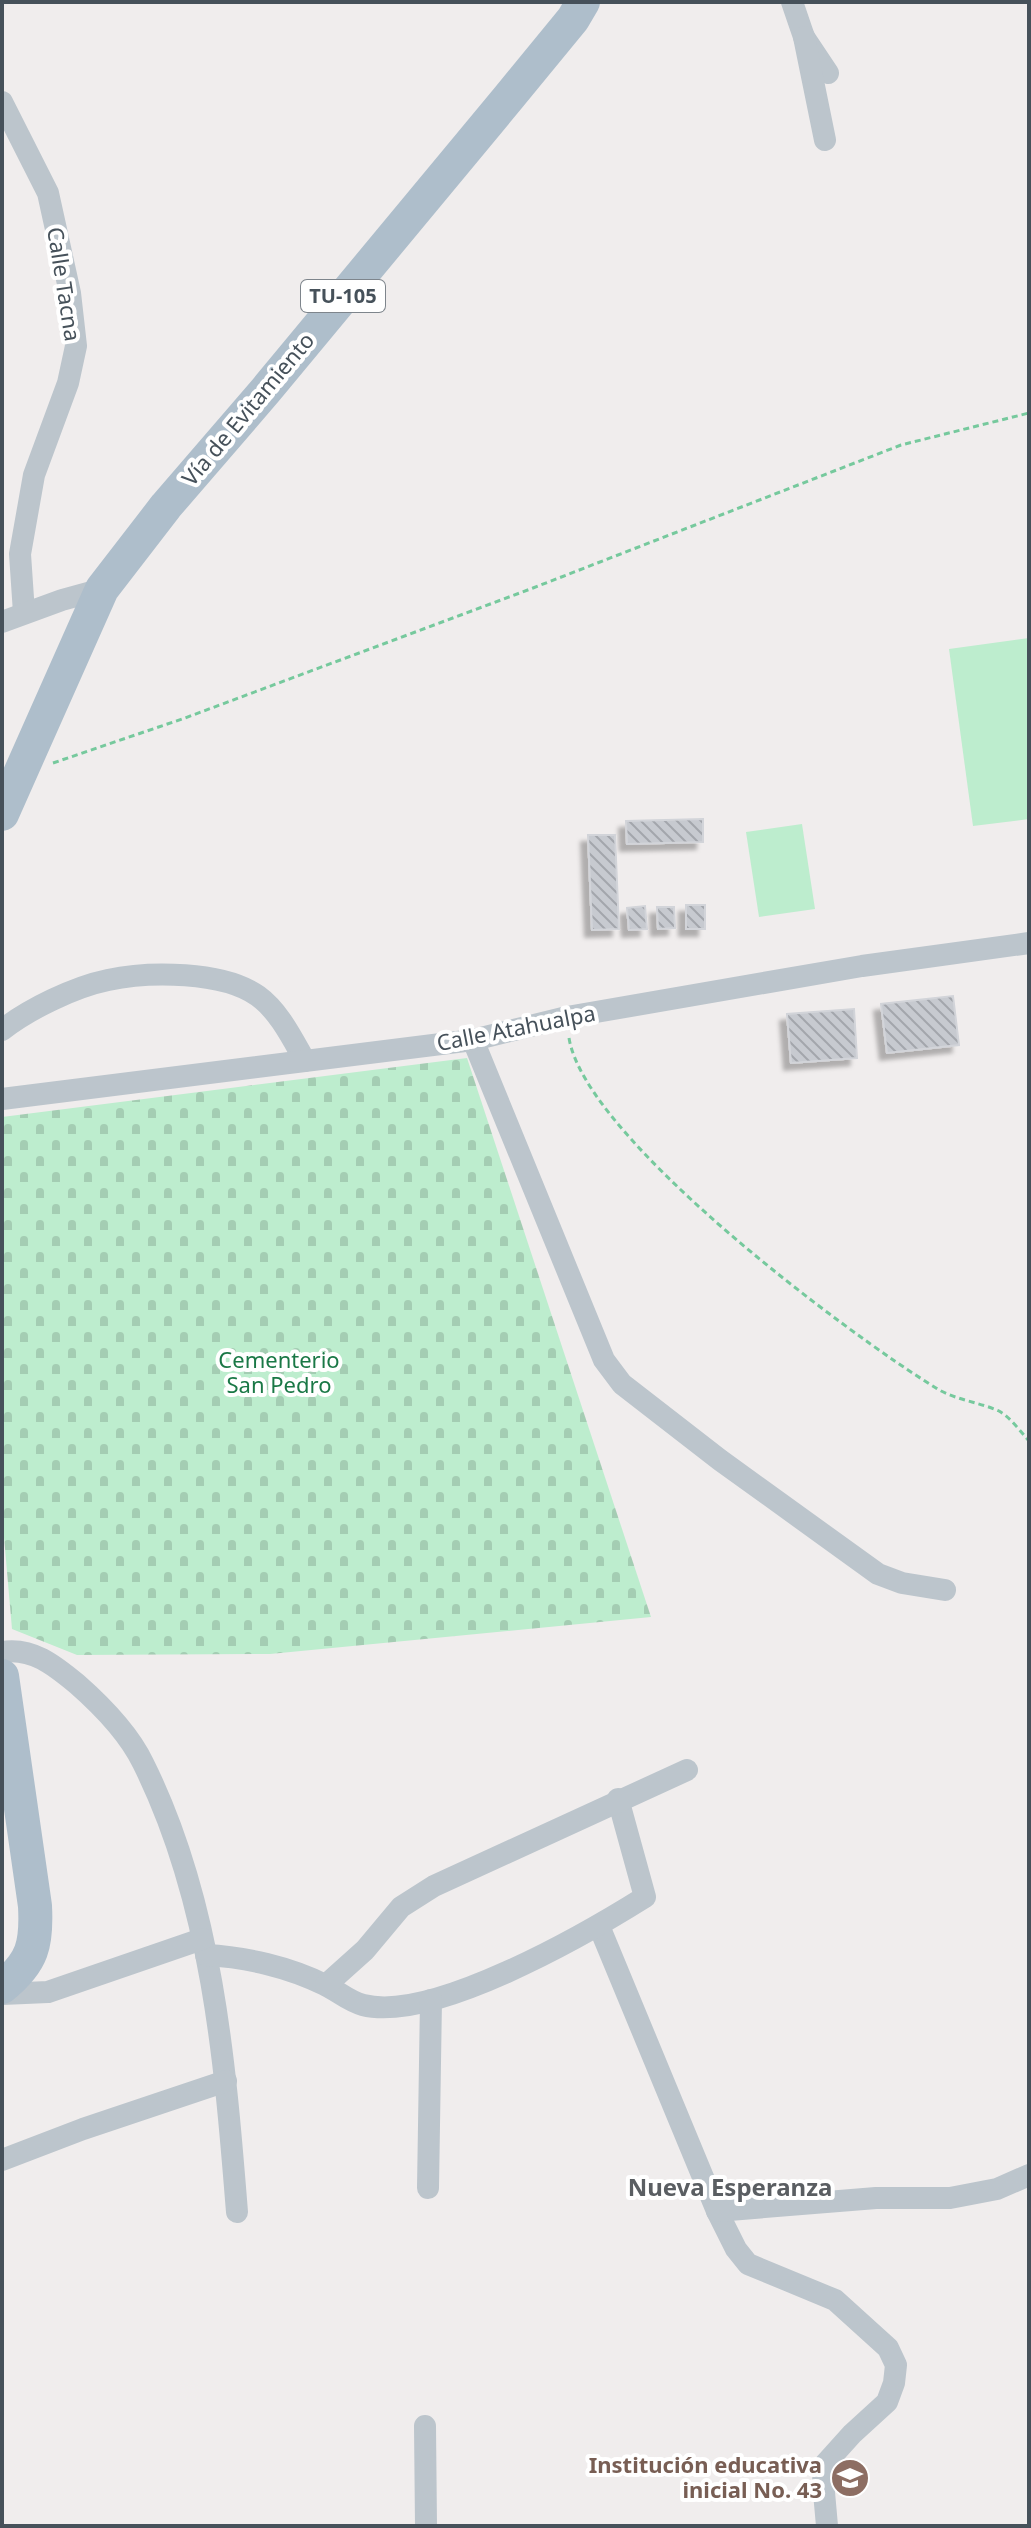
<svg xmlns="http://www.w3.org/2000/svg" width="1031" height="2528" viewBox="0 0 1031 2528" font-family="'Noto Sans',sans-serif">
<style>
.cemetery{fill:url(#cemetery-stones)}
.garden{fill:#bdedce}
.building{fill:url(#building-back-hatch);stroke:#d2d4d9;stroke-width:2;filter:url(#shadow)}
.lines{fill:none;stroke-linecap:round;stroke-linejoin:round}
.path{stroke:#76c99d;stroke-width:3;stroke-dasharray:6 4;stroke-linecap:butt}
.minor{stroke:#bcc5cc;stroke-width:22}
.primary{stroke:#aebecb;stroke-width:34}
.labels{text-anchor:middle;stroke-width:8;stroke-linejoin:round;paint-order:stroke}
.shield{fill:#fff;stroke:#7e858c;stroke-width:2}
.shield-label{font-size:20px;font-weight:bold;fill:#46515a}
.street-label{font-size:22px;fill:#46515a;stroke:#fff}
.park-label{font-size:22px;fill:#1a7846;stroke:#fff}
.education-label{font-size:22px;font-weight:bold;fill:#785e54;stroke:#fff;text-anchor:end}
.neighbourhood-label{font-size:24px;font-weight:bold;fill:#5a5e62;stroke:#fff}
</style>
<defs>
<pattern id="cemetery-stones" width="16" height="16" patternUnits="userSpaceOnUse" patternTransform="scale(2)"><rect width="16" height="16" fill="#bdedce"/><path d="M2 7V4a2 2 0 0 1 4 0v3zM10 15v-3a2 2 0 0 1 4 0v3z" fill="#a4cdb3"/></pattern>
<pattern id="building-back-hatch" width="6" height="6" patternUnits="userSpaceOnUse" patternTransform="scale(2)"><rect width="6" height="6" fill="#c7cad0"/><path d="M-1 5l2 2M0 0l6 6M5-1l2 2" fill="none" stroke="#a3a6ac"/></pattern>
<filter id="shadow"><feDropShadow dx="-7" dy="7" stdDeviation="2" flood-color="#0004"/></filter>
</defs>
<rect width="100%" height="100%" fill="#f0eded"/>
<!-- cemetery -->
<polygon class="cemetery" points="467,1058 651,1617 270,1654 77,1655 12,1629 2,1514 2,1117"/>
<!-- garden -->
<g class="garden">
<polygon points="1029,638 1029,819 973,826 949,649"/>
<polygon points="802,824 815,909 759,917 746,832"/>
</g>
<!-- building -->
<g class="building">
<polygon points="703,819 703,842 627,844 626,821"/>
<polygon points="588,835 615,835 619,929 592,930"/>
<rect x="686" y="905" width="19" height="24"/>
<polygon points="645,906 647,929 629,930 627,908"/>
<polygon points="657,907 674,907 675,928 658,929"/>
<polygon points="953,996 959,1045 887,1053 881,1004"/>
<polygon points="854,1009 857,1058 791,1063 787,1014"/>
</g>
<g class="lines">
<!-- path -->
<g class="path">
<polyline points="53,763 185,718 533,588 901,445 1029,413"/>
<path d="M569,1038C585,1138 848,1334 936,1388C955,1400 979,1402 999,1411C1010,1417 1020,1431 1029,1441"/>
</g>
<!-- minor -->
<g class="minor">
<polyline points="792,2 804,37 828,73"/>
<polyline points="804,37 825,140"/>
<polyline points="2,102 48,193 70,293 76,346 68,383 34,475 20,554 24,613"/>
<polyline points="2,622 62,600 102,589"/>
<path d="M2,1030C29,1009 74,987 108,980C149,971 223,971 258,996C279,1011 293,1040 305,1061"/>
<polyline points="473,1040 604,1360 622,1384 720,1460 878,1574 902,1583 945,1590"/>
<polyline points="2,1099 473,1040 567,1017 862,966 1029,943"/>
<path d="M2,1652C32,1647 54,1665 77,1684C102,1706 128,1732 143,1763C212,1901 225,2061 237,2212"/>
<polyline points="599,1926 717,2211 736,2249 748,2264 835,2300 888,2348 896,2365 894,2383 887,2402 852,2434 825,2464 823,2481 827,2526"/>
<path d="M206,1955C245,1957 289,1967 325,1985C338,1991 348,2001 363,2005C432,2023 586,1934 645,1897L618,1799"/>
<polyline points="326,1985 365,1950 401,1907 434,1886 687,1770"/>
<polyline points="2,1994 48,1992 202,1939"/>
<polyline points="2,2160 83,2129 226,2081"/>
<polyline points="428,2188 431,2000"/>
<polyline points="717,2211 876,2198 950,2198 997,2189 1029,2175"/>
<polyline points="425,2426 426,2526"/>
</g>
<!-- primary -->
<g class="primary">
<polyline points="2,814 102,589 166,506 266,390 509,97 573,19 583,2"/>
<path d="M2,1676L35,1906C37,1944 33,1962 2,1987"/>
</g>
</g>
<!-- icons -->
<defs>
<g id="school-disc" transform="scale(2)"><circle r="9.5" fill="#8d6e63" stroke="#fff"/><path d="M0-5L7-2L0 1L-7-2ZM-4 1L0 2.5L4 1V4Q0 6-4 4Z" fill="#fff"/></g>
</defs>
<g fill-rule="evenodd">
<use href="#school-disc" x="850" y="2478"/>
</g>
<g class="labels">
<!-- shield labels -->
<rect class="shield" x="301" y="280" width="84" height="32" rx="6"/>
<g class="shield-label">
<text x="343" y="303">TU-105</text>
</g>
<!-- street labels -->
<g class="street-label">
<text transform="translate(64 284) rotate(81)" y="8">Calle Tacna</text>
<text transform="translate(248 409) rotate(-50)" y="8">Vía de Evitamiento</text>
<text transform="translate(516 1028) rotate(-11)" y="8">Calle Atahualpa</text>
</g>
<!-- park labels -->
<g class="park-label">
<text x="279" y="1368">Cementerio<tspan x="279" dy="25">San Pedro</tspan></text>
</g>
<!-- education labels -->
<g class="education-label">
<text x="822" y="2473">Institución educativa<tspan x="822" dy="25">inicial No. 43</tspan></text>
</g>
<!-- neighbourhood labels -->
<g class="neighbourhood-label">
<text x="730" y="2196">Nueva Esperanza</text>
</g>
</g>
<!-- border -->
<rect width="1031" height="2528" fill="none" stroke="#46515a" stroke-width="8"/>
</svg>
